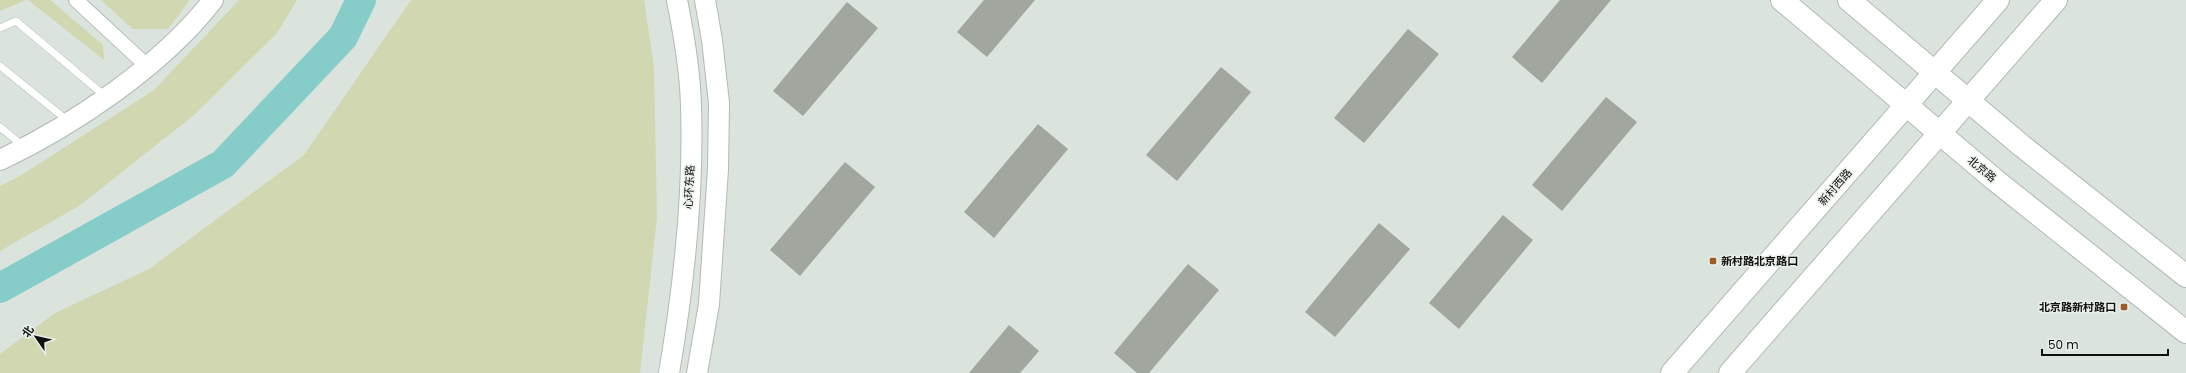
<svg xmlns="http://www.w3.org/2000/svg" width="2186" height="373" viewBox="0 0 2186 373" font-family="Poppins,'Noto Sans SC',sans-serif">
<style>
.green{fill:#d1d7b1}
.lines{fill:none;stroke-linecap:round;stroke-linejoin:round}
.river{stroke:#86cdc9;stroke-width:30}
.building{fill:#a1a69f}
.lane-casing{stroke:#b3bab5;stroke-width:8}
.street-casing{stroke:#b3bab5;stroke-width:16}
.secondary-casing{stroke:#b3bab5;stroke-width:22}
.primary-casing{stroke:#b3bab5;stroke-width:24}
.lane{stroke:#fff;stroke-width:7}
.street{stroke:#fff;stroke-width:14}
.secondary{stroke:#fff;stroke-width:20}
.primary{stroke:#fff;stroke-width:22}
.poi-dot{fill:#9e5d28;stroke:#e9f0ea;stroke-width:1.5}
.labels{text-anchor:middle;stroke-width:3;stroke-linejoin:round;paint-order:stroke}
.street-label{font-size:11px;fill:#0e100e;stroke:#e9f0ea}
.poi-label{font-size:11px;font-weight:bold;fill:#0e100e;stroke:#e9f0ea;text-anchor:start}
</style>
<rect width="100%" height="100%" fill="#dbe3dd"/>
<!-- green -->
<g class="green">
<polygon points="0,0 26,0 0,11"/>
<polygon points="28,0 50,0 103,45 104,60"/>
<polygon points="101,0 190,0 168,29 133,29"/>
<polygon points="239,0 297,0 277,33 193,116 79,206 0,251 0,186 20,176 154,90"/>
<polygon points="411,0 644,0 654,67 657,217 640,373 0,373 0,354 55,313 149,269 304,155"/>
</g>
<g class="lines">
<!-- river -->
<polyline class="river" points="0,288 223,164 343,37 361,0"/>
</g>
<!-- building -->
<g class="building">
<polygon points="984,0 1035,0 987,57 957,32"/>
<polygon points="1560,0 1611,0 1542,83 1512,57"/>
<polygon points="847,2 878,28 803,116 773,91"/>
<polygon points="1408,29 1439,54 1364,143 1334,118"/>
<polygon points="1221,67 1251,92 1177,181 1146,155"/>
<polygon points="1606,97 1637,122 1562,211 1532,185"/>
<polygon points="1038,124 1068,149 994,238 964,212"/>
<polygon points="845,162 875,187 800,276 770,250"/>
<polygon points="1503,215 1533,240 1459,329 1429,303"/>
<polygon points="1379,223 1410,249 1335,337 1305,312"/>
<polygon points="1188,264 1219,290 1149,373 1137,373 1114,353"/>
<polygon points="1009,325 1039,351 1020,373 969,373"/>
</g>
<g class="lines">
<!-- lane casing -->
<g class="lane-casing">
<g id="lane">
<polyline points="0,28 16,21 105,96"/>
<polyline points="0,66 68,121"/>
<polyline points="0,127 23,146"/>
</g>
</g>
<!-- street casing -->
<g class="street-casing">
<polyline id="street" points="76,0 147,66"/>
</g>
<!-- secondary casing -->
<g class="secondary-casing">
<g id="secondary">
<path d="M0,160C74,125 163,65 213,0"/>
<path d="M669,373C684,285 694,195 691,105C690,70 684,35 677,0"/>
<polyline points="697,373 709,304 718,169 719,103 712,40 705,0"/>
</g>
</g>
<!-- primary casing -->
<g class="primary-casing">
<g id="primary">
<polyline points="1782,0 1995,180 2186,332"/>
<polyline points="1849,0 2022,146 2186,276"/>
<polyline points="1672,373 1998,0"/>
<polyline points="1730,373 2056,0"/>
</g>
</g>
<!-- lane -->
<use href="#lane" class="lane"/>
<!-- street -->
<use href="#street" class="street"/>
<!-- secondary -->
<use href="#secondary" class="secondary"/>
<!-- primary -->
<use href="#primary" class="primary"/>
</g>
<!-- markers -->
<g class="poi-dot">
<rect x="1709" y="257" width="8" height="8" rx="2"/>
<rect x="2120" y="303" width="8" height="8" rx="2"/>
</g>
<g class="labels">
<!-- street labels -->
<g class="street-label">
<text transform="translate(1982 169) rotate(40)" y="4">北京路</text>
<text transform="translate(689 187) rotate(-87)" y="4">心环东路</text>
<text transform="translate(1835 187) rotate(-49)" y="4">新村西路</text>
</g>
<!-- poi labels -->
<g class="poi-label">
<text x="1721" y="265">新村路北京路口</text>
<text x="2116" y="311" text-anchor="end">北京路新村路口</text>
</g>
</g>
<!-- north arrow -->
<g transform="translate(36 337) rotate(304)" stroke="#e9f0ea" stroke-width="3" paint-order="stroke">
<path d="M0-3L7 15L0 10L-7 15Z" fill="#0e100e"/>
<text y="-6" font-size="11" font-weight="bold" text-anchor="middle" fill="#0e100e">北</text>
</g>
<!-- scale -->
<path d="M2042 349v6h126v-6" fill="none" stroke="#0e100e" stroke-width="2"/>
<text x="2048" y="349" font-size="12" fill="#0e100e" stroke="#e9f0ea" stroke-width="3" paint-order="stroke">50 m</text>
</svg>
